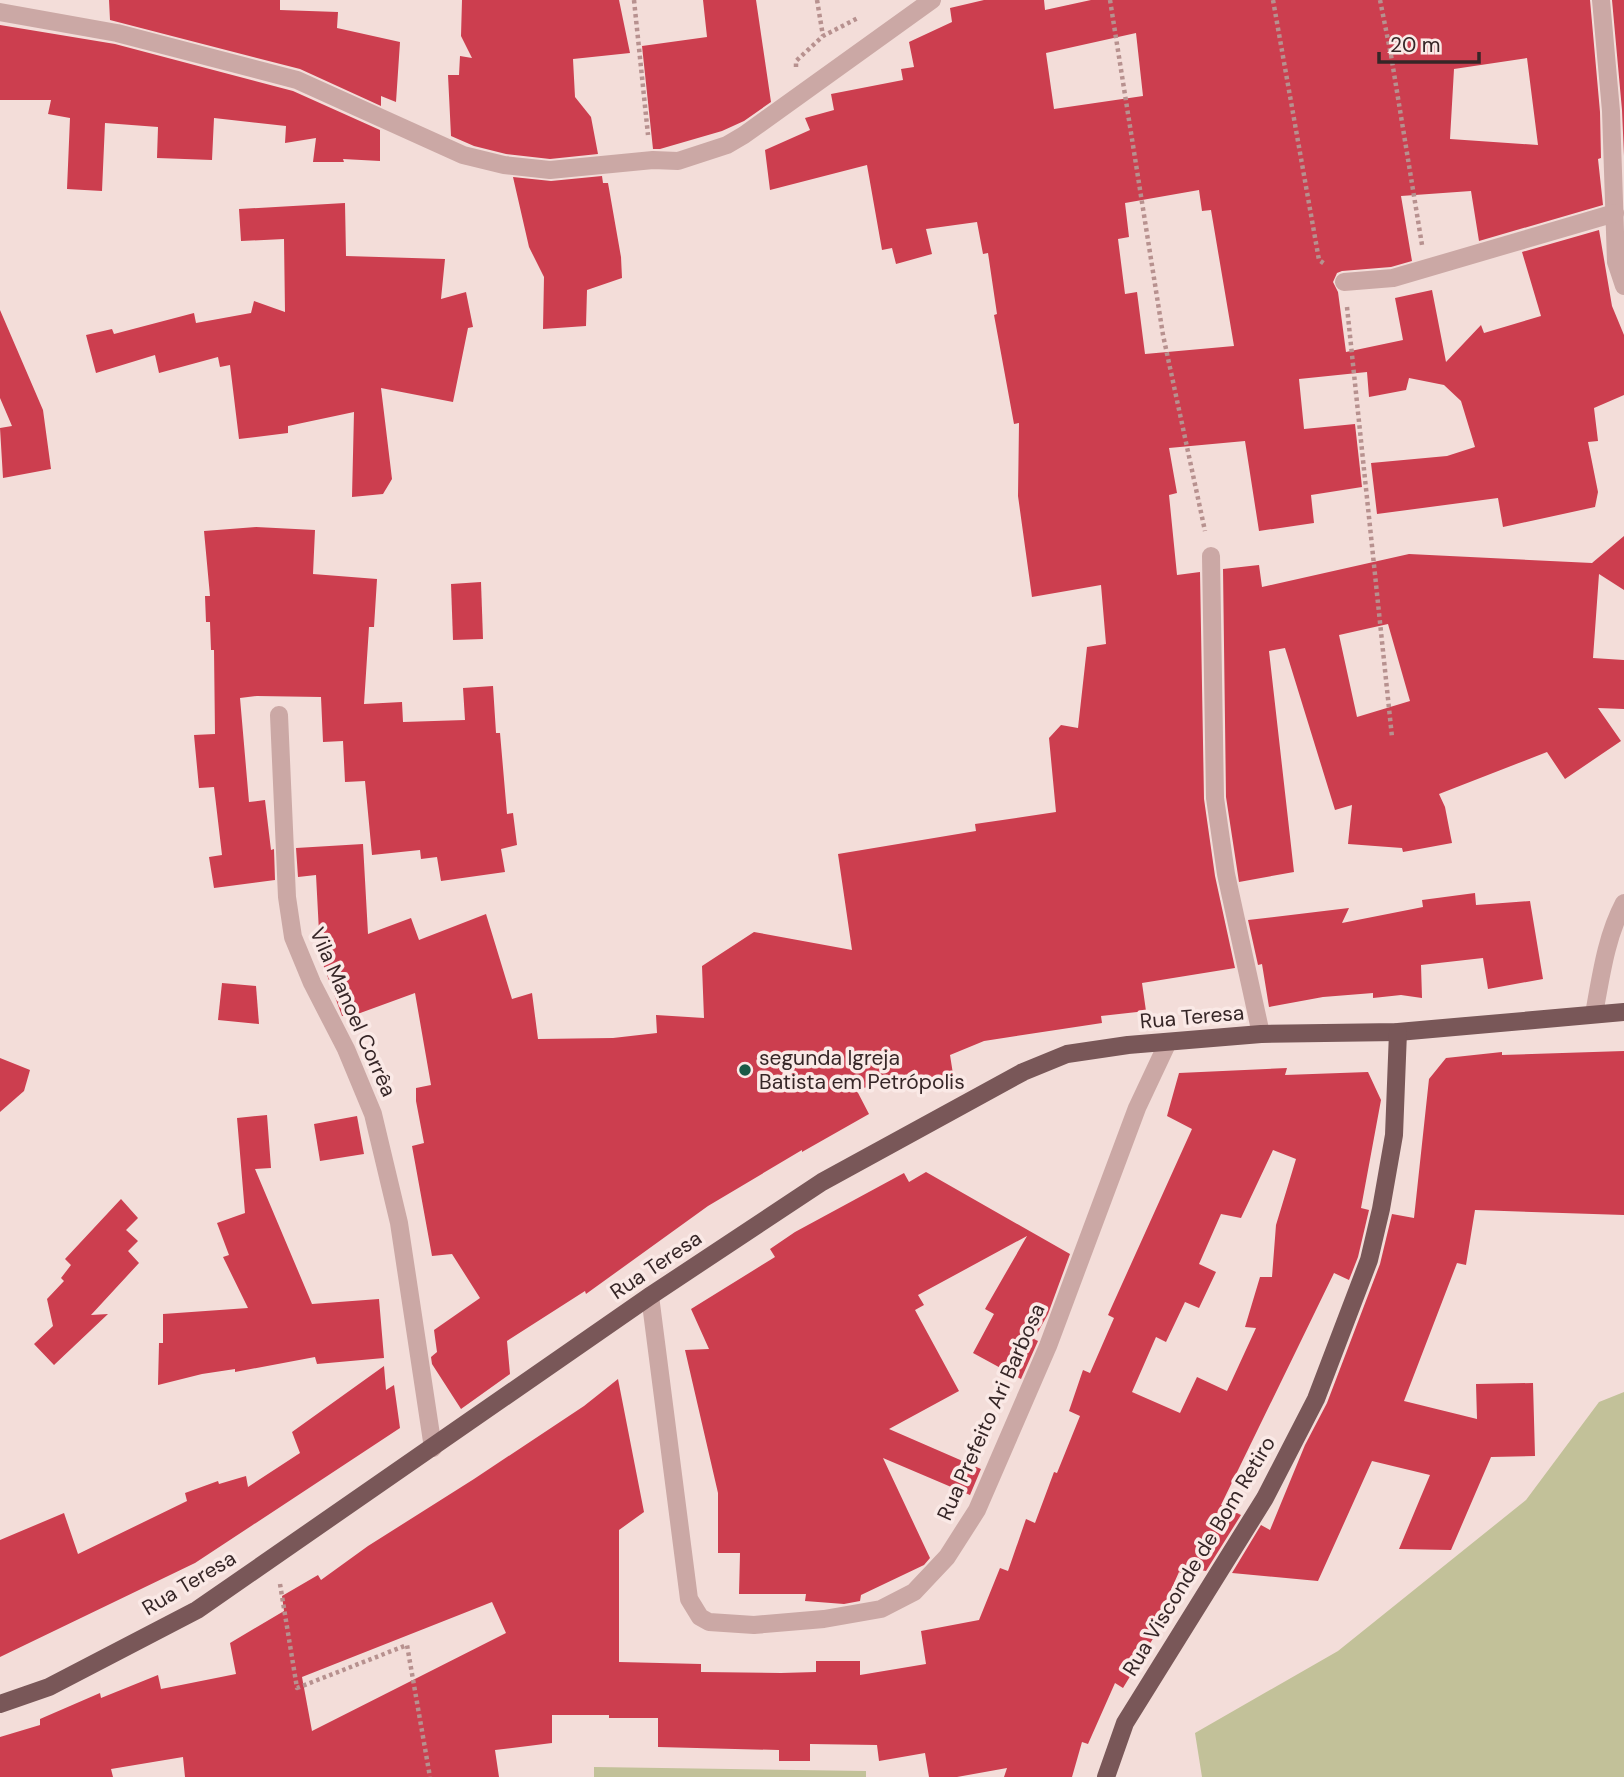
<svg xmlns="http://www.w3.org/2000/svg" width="1624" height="1777" viewBox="0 0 1624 1777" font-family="'DM Sans',sans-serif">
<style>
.green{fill:#c2c199}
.building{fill:#cc3e4f;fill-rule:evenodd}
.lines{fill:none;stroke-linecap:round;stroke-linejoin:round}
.path{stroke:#b7918f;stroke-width:4.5;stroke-dasharray:3.5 3.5;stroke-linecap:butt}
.minor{stroke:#cba8a5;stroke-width:18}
.major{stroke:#795758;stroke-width:18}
.poi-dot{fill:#1a5a47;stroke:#fae9e6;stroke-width:2.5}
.labels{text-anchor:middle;stroke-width:7;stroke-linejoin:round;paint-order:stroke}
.street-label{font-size:21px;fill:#362627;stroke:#fae9e6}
.poi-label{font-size:21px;fill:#362627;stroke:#fae9e6;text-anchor:start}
</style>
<rect width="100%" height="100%" fill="#f3ddd9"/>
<!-- green -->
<g class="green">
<polygon points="1624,1392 1624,1777 1202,1777 1195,1733 1338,1651 1526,1500 1599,1402"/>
<polygon points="594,1767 866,1771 866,1777 594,1777"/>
</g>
<!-- building -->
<g class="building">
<polygon points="109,0 280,0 280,10 338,12 337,28 400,42 396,102 381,96 381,106 300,69 110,20"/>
<polygon points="462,0 619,0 630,53 573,59 575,97 591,117 598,154 550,159 506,154 474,146 451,136 448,75 459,75 460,56 472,58 461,36"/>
<polygon points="703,0 756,0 771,102 744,121 722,131 660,149 653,149 642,46 707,37"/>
<path d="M984,0H1044L1045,10L1091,0H1590L1600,112L1601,158L1598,159L1603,205L1479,241L1471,191L1401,196L1412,261L1391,267L1342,271L1337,273L1333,282L1338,292L1346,352L1403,340L1395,298L1432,290L1446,362L1481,325L1484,333L1541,316L1522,252L1599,230L1612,306L1624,335V395L1594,408L1598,441L1588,442L1598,492L1595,507L1503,527L1498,498L1377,514L1371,463L1447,456L1475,447L1461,401L1444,385L1409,378L1406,390L1369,397L1367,372L1299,379L1304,429L1355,424L1362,487L1311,495L1314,523L1259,531L1245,441L1169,448L1177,493L1169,495L1177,575L1200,572L1204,799L1215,876L1235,968L1142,983L1146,1011L1101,1016L1102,1023L984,1041L950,1055L953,1074L856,1089L869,1114L802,1152V1150L708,1206L586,1294L585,1291L507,1341L510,1374L461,1409L432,1364L431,1357L437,1352L434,1330L480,1298L452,1254L432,1256L412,1146L424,1143L416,1101V1088L431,1085L415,993L352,1016H342L312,934L319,932L316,875L298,877L296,848L363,844L368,934L411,918L419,940L486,914L512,999L532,993L538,1039L613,1038L657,1033L656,1015L704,1018L702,966L754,932L852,950L838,854L976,831L975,824L1056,812L1049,738L1061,725L1078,728L1087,647L1106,644L1101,585L1032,597L1018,496L1019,423L1014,424L994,315L997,314L988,253L983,254L977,222L926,229L932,254L896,264L892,248L882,250L867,165L770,190L765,150L810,130L805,118L834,110L831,94L903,80L901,69L914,67L909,42L952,22L950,8ZM1136,33L1143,96L1054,109L1046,53ZM1527,58L1538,145L1450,139L1454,69ZM1199,190L1202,211L1211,210L1234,346L1145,354L1137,292L1125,294L1118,239L1129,237L1125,203Z"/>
<polygon points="1612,0 1624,0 1624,156 1622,110"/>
<polygon points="0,25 115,44 293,91 380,130 380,161 343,159 344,162 313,162 316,138 285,143 286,126 214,118 212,160 157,158 158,127 105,123 102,191 67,189 70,118 48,114 51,100 0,100"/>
<polygon points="602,176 603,183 608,183 621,257 622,278 587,290 586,326 543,329 544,277 529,247 513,177 551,181"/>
<polygon points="345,203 346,256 445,259 441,299 466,292 473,327 468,328 453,402 381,388 392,479 383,494 352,497 354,412 288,426 288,433 239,439 230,365 220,367 218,357 159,373 155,355 96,373 86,335 112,329 114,334 194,313 196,323 251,313 254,301 285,312 284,239 241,241 239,209"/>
<polygon points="0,310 43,410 51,469 3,478 0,428 12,426 0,398"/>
<polygon points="256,527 315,530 313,574 377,579 374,627 369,627 364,704 402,702 403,722 465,720 463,688 493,686 496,733 500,733 507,814 513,813 517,845 501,849 505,872 441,881 437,857 421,859 420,850 372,855 365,781 345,782 343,741 323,742 321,697 257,696 240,698 249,802 265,800 271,850 274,849 275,880 214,888 209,857 222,855 214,787 199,788 194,735 215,734 214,650 211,650 210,622 206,622 205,596 210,596 204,531"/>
<path d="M1624,536V590L1599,574L1593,658L1624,660V709L1598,708L1621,741L1565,779L1547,752L1439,794L1445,807L1452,843L1403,852L1402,848L1348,844L1352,805L1335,810L1285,648L1269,651L1294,872L1239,882L1226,797L1223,569L1259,565L1262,587L1409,554L1592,563ZM1388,624L1410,701L1357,717L1339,635Z"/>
<polygon points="481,582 483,639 453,640 451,584"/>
<polygon points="1475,893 1476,905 1530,901 1543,979 1488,989 1483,958 1421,965 1422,998 1401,995 1373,998 1373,993 1323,997 1269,1007 1262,964 1258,965 1248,920 1349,908 1342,923 1423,907 1422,900"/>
<polygon points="222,983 256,986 259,1024 218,1020"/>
<polygon points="1624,1051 1624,1215 1475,1210 1466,1265 1457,1263 1404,1401 1477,1419 1476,1384 1533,1383 1535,1456 1491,1457 1451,1550 1399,1549 1430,1475 1372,1461 1318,1581 1232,1573 1261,1525 1270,1530 1305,1445 1327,1403 1380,1264 1392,1214 1414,1218 1429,1079 1446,1058 1502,1052 1502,1055"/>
<polygon points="0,1058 30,1070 24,1091 0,1112"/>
<path d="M1287,1068L1285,1075L1368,1072L1381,1100L1361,1208L1369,1210L1358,1257L1349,1280L1334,1273L1221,1505L1241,1515L1206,1571L1200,1570L1195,1580L1179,1572L1153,1630L1157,1632L1123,1688L1115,1683L1088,1744L1082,1742L1072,1777H1004L1007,1768L957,1777H929L925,1753L879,1761L877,1745L810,1744V1761H779V1750L658,1747V1718H609V1715H552V1743L495,1750L499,1777H185L183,1757L111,1769L113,1777H0V1737L40,1725V1719L100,1693L101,1698L158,1675L161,1689L236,1674L230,1643L284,1611L282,1596L318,1575L321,1580L368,1546L474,1479L584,1406L618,1379L644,1512L619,1530V1662L701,1664V1672L781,1673L816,1672V1661H860V1675L926,1664L921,1631L979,1620L1000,1568L1008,1571L1026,1519L1035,1523L1054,1472L1057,1473L1080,1416L1069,1411L1083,1370L1090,1373L1114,1318L1108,1315L1192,1129L1167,1116L1179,1073ZM1273,1150L1296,1159L1276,1225L1272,1277H1260L1245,1327L1256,1328L1227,1391L1197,1377L1180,1413L1132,1392L1156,1337L1166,1342L1185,1302L1199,1308L1216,1272L1199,1264L1221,1214L1241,1218ZM492,1602L506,1633L312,1731L302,1677Z"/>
<polygon points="267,1115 271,1168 255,1169 312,1304 379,1299 384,1358 317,1364 315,1357 235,1372 235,1369 202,1374 158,1385 159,1343 163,1343 163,1314 248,1308 223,1257 229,1255 217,1223 245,1213 237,1118"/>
<polygon points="357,1116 364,1154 320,1161 314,1124"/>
<polygon points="926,1172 1070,1254 1048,1314 1034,1339 1038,1341 1021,1379 973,1353 994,1314 985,1309 1027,1236 918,1295 924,1305 915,1310 959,1391 889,1429 981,1469 970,1495 883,1458 930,1558 924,1565 861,1595 860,1601 844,1604 805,1601 806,1594 739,1594 740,1553 718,1553 718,1493 685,1350 709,1349 691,1309 775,1257 770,1249 795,1232 904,1173 909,1182"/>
<polygon points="121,1199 138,1218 126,1230 138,1241 128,1251 139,1263 91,1315 108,1314 54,1365 34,1344 53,1326 47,1299 64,1281 61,1278 71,1265 65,1259"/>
<polygon points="384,1366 386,1390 394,1385 400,1428 195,1563 0,1657 0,1540 64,1513 78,1554 187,1501 185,1493 218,1481 219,1484 246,1476 248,1487 300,1453 292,1432"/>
</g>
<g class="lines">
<!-- path -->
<g class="path">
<polyline points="634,0 648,135"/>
<polyline points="817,0 823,36"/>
<polyline points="1110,0 1163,335 1205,531"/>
<polyline points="1273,0 1319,260 1326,265"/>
<polyline points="1380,0 1391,55 1422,245"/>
<polyline points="796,67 796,61 823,36 858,18"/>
<polyline points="1347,307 1392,737"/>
<polyline points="280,1584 297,1688 407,1645 430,1777"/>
</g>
<!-- minor -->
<g class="minor">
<polyline points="1601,0 1611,111 1616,262 1624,286"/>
<polyline points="0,12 117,33 297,80 463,155 504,165 550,170 653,160 678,161 727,145 744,135 932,0"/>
<polyline points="1344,282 1393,278 1615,213"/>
<polyline points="1211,556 1215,798 1226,874 1261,1034"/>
<polyline points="279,715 287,897 293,937 312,983 346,1049 373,1114 399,1223 433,1448"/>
<path d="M1594,1014C1601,976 1606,937 1624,903"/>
<polyline points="650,1296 689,1599 700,1617 709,1622 754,1625 824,1619 881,1609 914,1592 947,1557 977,1510 1048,1346 1137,1108 1168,1042"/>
</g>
<!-- major -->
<g class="major">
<polyline points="0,1704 49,1687 197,1610 650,1296 822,1182 1023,1072 1067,1054 1128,1045 1261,1034 1398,1032 1624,1012"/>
<polyline points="1106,1777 1125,1723 1265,1498 1316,1399 1369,1260 1381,1209 1394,1135 1398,1032"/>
</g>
</g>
<!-- markers -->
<circle class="poi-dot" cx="745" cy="1070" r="7"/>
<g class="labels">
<!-- street labels -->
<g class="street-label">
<text transform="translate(353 1012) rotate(66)" y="7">Vila Manoel Corrêa</text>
<text transform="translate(1192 1017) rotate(-5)" y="7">Rua Teresa</text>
<text transform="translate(656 1265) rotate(-34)" y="7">Rua Teresa</text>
<text transform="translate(991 1412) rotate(-66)" y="7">Rua Prefeito Ari Barbosa</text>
<text transform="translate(1199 1556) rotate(-59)" y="7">Rua Visconde de Bom Retiro</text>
<text transform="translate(189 1583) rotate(-31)" y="7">Rua Teresa</text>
</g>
<!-- poi labels -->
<g class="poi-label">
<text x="759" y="1065">segunda Igreja<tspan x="759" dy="24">Batista em Petrópolis</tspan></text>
</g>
</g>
<!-- scale -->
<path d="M1379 52v10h100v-10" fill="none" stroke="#362627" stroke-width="3.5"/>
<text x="1390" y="52" font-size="21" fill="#362627" stroke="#fae9e6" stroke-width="5" paint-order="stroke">20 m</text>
</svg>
